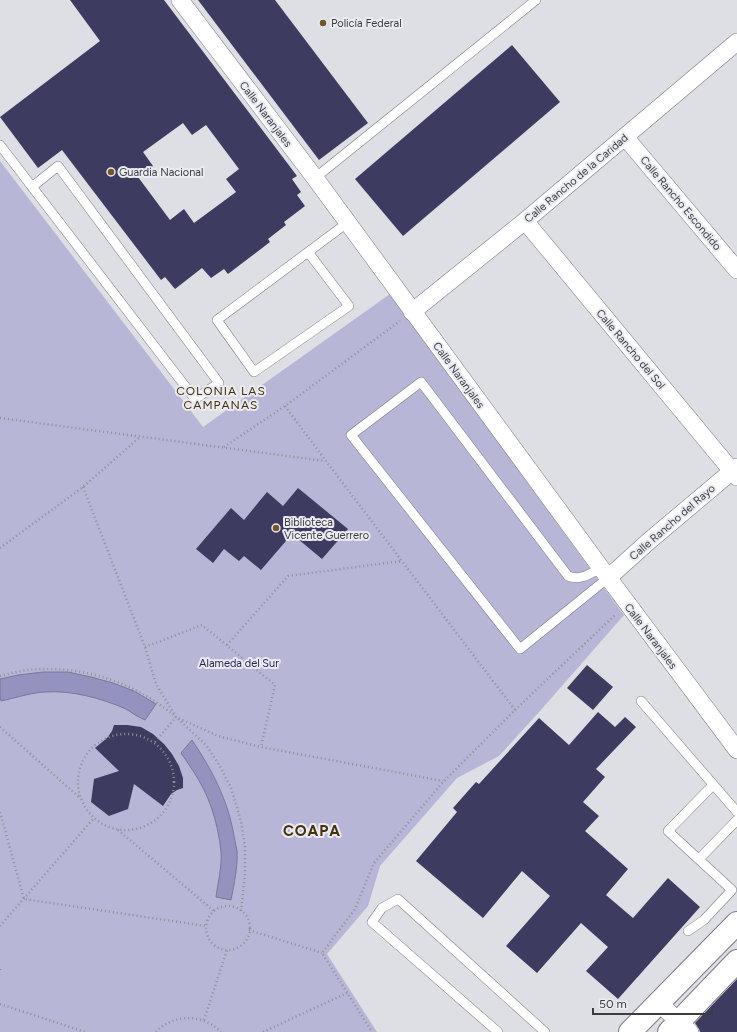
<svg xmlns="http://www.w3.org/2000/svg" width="737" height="1032" viewBox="0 0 737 1032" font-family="Figtree,sans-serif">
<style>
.green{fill:#b7b6d6}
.water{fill:#9492be;stroke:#7a7898}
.building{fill:#3e3b61;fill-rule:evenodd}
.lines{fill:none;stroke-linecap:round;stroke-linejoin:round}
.lane-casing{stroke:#7b7b82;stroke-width:10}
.street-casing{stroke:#7b7b82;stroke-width:18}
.secondary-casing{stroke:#7b7b82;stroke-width:24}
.path{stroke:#8f8f94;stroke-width:2.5;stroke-dasharray:1 3;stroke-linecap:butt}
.lane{stroke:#fff;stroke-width:9}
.street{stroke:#fff;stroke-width:17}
.secondary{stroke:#fff;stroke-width:22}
.poi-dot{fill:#725629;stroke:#ebebf3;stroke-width:1.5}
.labels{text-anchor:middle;stroke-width:4;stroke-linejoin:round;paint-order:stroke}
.poi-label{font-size:11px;fill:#3c3c3f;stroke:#ebebf3;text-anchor:start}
.street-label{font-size:11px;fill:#3c3c3f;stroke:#ebebf3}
.park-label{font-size:11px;fill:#2a2057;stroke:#ebebf3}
.neighbourhood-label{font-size:12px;letter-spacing:1px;fill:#46300a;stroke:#ebebf3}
.district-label{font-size:15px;font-weight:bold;letter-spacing:1px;fill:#46300a;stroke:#ebebf3}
</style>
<rect width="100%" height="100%" fill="#dedee5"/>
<!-- green -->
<polygon class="green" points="0,161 203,427 390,294 431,351 624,615 540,711 499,756 457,778 380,866 368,906 327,954 377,1032 0,1032"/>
<!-- water -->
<g class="water">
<path d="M43,672H68L91,677L113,683L134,691L156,704L145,720C138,717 132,713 126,709C101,698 71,690 44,692C30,693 15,698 1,701L0,696V679L18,675Z"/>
<path d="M192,740C212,770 228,800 234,836C235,841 236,846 237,851C238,867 234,884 231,900L216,897C218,882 222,867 221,852C219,831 213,808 204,790C198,777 189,765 181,753Z"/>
</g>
<!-- building -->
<g class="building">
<path d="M70,0H164L297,176L292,179L301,192L297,195L305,206L284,222L286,225L268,239L270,242L228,274L224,269L211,278L202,268L175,289L165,277L161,280L62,150L38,168L0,117L100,41ZM183,123L192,135L206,125L239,169L226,179L236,192L194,223L184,209L170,220L138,177L153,166L143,152Z"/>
<polygon points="198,0 275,0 368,123 319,160"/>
<polygon points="512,45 560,102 403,236 355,179"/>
<polygon points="298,488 348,529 322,559 292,534 261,570 244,556 239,561 224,549 213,563 196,549 231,508 244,520 267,492 283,506"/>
<polygon points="587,665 613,687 593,710 567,688"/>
<polygon points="598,712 615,727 625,717 636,727 596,769 605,777 583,802 599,816 585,831 628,869 606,895 633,918 668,878 700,907 618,999 586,971 608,947 581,923 537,973 506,946 550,896 522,871 483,918 416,861 457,812 453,808 476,782 479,784 539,718 569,745"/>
<polygon points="114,725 127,725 141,727 153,734 164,744 172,754 179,766 183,778 183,788 177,790 171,794 163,806 134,784 128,809 109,816 91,802 94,779 119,771 95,748 107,738 112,731"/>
<polygon points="737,979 737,1032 700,1032 699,1029 695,1023"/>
</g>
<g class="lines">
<!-- lane casing -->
<g class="lane-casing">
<g id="lane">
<polyline points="0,145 195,399 219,383 58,166 32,187"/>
<polyline points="315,178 536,0"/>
<polyline points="308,252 349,306 254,372 217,320 347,223"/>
<path d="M601,568C589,574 580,581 568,576L421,382L351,435L520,649L598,586L608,578"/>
<polyline points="641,701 737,812"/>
<polyline points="699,859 737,820"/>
<polyline points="688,931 704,920 732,890 668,831 713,785"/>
<polyline points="498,1032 372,922 382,908 398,899 545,1032"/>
</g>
</g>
<!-- street casing -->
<g class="street-casing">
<g id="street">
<polyline points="180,0 315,178 601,568 737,750"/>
<polyline points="625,137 737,270"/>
<polyline points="525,221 737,477"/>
<polyline points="412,312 525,221 737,42"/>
<polyline points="608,578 649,541 737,467"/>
<polyline points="659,1003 690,1032"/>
</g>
</g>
<!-- secondary casing -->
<g class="secondary-casing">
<g id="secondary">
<polyline points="630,1032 737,923"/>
<polyline points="669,1032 737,961"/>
</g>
</g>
<!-- path -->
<g class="path">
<polyline points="285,406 326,461 515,710 444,781 374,863 355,909 322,953 372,1032"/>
<polyline points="0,418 325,461"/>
<polyline points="224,447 285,406 400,321"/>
<polyline points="83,487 145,647 156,684 176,717 218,736 261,747 443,781"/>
<polyline points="0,548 83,487 140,437"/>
<polyline points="227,645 288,576 402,561"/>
<polyline points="145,647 202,625 275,685 261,747"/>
<path d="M0,676C14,672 29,669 43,669C78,668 116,678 146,696C156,701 165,709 174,715"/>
<polyline points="515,710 616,614"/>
<polyline points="178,719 206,745 220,766 231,788 241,821 245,847 245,874 241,911"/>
<polyline points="0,727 80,798"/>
<circle cx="126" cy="782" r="48"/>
<polyline points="155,742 176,717"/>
<polyline points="0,812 24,899 206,926"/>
<polyline points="118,830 214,911"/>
<circle cx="228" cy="928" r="22"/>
<polyline points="0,926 94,818"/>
<polyline points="249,930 322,953"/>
<polyline points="0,969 0,973"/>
<polyline points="0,1004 85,1032"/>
<polyline points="204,1020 227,950"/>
<path d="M156,1032C174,1013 203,1014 221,1032"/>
<polyline points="263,1032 347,993"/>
</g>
<!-- lane -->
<use href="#lane" class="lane"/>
<!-- street -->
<use href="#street" class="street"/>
<!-- secondary -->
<use href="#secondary" class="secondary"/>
</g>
<!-- markers -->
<g class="poi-dot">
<circle cx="323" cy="23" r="4"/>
<circle cx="111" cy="172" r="4"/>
<circle cx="276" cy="528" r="4"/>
</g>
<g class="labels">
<!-- poi labels -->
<g class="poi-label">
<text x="331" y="27">Policía Federal</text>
<text x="119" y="176">Guardia Nacional</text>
<text x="284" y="526">Biblioteca<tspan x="284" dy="13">Vicente Guerrero</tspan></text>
</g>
<!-- street labels -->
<g class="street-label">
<text transform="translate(266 114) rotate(53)" y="4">Calle Naranjales</text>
<text transform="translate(576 178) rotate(-40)" y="4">Calle Rancho de la Caridad</text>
<text transform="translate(681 203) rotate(50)" y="4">Calle Rancho Escondido</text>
<text transform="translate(631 349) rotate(50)" y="4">Calle Rancho del Sol</text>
<text transform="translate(459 375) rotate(54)" y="4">Calle Naranjales</text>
<text transform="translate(672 522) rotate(-41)" y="4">Calle Rancho del Rayo</text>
<text transform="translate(651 636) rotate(53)" y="4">Calle Naranjales</text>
</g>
<!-- park labels -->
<g class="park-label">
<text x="239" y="667">Alameda del Sur</text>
</g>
<!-- neighbourhood labels -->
<g class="neighbourhood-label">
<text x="221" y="395">COLONIA LAS<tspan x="221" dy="14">CAMPANAS</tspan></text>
</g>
<!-- district labels -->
<g class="district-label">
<text x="312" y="836">COAPA</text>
</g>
</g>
<!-- scale -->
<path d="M593 1008v6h119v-6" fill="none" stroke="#3c3c3f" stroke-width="2"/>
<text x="599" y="1008" font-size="12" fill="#3c3c3f" stroke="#ebebf3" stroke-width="3" paint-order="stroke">50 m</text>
</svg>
